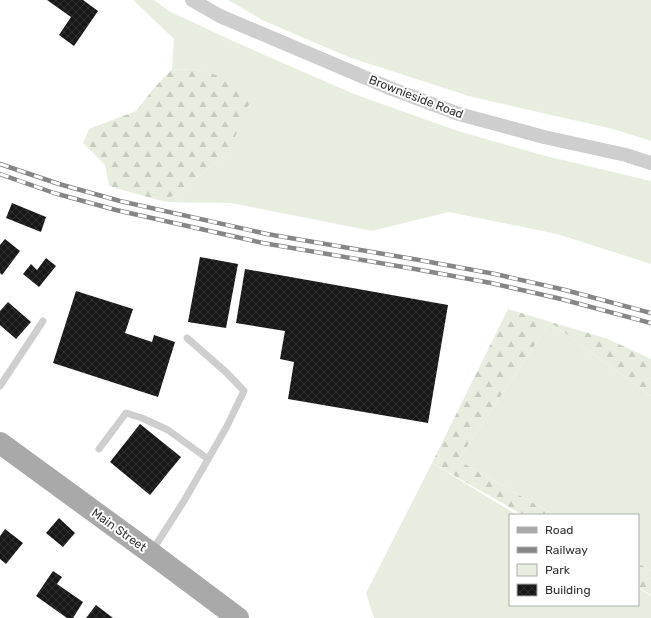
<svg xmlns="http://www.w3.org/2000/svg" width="651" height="618" viewBox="0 0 651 618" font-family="Rubik,sans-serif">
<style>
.green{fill:#e8eedf}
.forest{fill:url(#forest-firs)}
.building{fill:url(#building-cross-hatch)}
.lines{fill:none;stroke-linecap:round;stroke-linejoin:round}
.service{stroke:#cecece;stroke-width:7}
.minor{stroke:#cecece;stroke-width:14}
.primary{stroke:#a9a9a9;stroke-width:22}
.rail-casing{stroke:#868686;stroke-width:4.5}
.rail{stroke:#fff;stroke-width:3;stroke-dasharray:9;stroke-linecap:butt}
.labels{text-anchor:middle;stroke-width:4;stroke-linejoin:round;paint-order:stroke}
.street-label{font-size:12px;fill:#313131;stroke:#fff}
</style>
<defs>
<pattern id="forest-firs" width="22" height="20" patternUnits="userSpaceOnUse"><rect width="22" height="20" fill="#e8eedf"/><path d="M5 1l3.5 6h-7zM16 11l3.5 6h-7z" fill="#c7cdc0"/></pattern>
<pattern id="building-cross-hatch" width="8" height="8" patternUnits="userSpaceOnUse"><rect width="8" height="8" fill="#181818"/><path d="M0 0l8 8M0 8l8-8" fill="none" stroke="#313131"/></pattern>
</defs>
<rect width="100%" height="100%" fill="#fff"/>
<!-- green -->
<g class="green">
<polygon points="133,0 154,0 169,11 233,41 354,94 458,131 546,156 651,181 651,264 557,234 449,212 372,231 231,203 165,202 228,153 210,74 197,70 172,69 174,39"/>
<polygon points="228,0 651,0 651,141 613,129 472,97 351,58 264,21"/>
<polygon points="550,322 651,396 651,571 638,563 638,515 554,515 458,460"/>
<polygon points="432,463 517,515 510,515 510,605 638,605 638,588 651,596 651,618 374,618 366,593"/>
</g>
<!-- forest -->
<g class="forest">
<polygon points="172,69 197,70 239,81 252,97 228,153 165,202 109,186 105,165 83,143 89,129 136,111 154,88"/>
<polygon points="508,309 608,339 651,359 651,396 550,322 458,460 554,515 523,515 432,463"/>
<polygon points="638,563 651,571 651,595 638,587"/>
</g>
<!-- building -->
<g class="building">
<polygon points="47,0 83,0 98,11 74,46 59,35 71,17"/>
<polygon points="12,203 46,217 41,232 6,218"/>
<polygon points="5,239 20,251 2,275 0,273 0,245"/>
<polygon points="200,257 238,264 226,328 188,322"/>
<polygon points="46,258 56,266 39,287 23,274 31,264 37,270"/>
<polygon points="245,269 448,305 428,423 288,399 294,362 280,359 285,331 236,323"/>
<polygon points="76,291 133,309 125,333 152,342 154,335 175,342 158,397 53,363"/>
<polygon points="8,302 31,322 16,339 0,325 0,311"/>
<polygon points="140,424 181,457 150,495 110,462"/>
<polygon points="59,518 75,533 63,547 46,533"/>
<polygon points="5,529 23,543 6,564 0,559 0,536"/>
<polygon points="53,571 62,577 57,584 83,602 73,618 67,618 36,596"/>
<polygon points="96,605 113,618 86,618"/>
</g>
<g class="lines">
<!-- service -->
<g class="service">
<polyline points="0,386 43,321"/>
<polyline points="99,449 126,413 142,418 168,430 208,459"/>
<polyline points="152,551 184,501 226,428 244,391 227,373 187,338"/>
</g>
<!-- minor -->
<polyline class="minor" points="192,0 220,16 392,89 459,114 544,137 626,155 651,163"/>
<!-- primary -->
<polyline class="primary" points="0,443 151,553 238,618"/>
<!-- rail casing -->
<g class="rail-casing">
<g id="rail">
<polyline points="0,164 59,184 120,201 267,234 419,260 495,274 565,290 651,313"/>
<polyline points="0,174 54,193 116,210 263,243 415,269 491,283 561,299 651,323"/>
</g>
</g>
<!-- rail -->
<use href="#rail" class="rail"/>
</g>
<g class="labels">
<!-- street labels -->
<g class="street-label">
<text transform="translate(416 97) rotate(21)" y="4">Brownieside Road</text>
<text transform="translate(119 530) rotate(36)" y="4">Main Street</text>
</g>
</g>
<!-- legend -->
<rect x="509" y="514" width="130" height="92" fill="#ffffff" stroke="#adadad"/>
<rect x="517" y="527" width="20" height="6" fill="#a9a9a9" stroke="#adadad"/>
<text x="545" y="534" font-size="12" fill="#313131">Road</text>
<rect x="517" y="547" width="20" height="6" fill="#868686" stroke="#adadad"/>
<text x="545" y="554" font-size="12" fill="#313131">Railway</text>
<rect x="517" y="564" width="20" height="12" fill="#e8eedf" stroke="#adadad"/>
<text x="545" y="574" font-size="12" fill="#313131">Park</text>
<rect x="517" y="584" width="20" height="12" fill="url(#building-cross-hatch)" stroke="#adadad"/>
<text x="545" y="594" font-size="12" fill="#313131">Building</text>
</svg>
